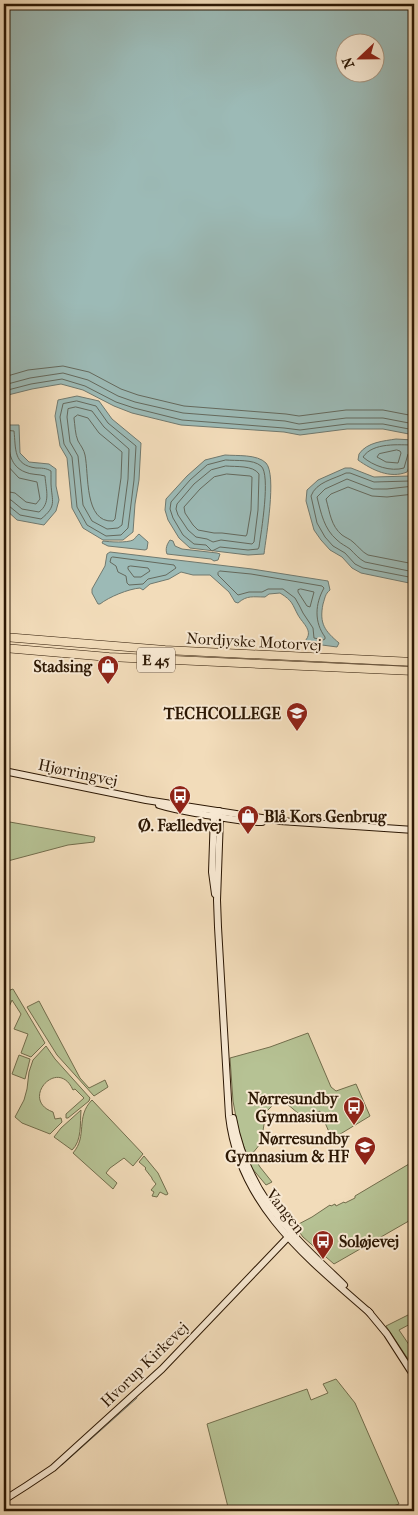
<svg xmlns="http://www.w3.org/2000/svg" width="418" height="1515" viewBox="0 0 418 1515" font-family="'IM FELL French Canon',serif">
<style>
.green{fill:#b6c294;stroke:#726d4c}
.water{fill:#9cbab6;stroke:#70796f;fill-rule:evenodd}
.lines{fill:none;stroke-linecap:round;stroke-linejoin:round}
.shore{stroke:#64695d;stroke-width:1}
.stream{stroke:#70796f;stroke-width:1}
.secondary-casing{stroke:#2d1804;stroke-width:8}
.highway-casing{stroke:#2d1804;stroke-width:9}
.secondary{stroke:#f7e8d2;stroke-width:6}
.highway{stroke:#f2dcba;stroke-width:8}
.labels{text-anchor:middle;stroke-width:4;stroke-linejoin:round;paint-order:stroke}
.shield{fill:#f7e8d2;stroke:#6a5642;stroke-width:1}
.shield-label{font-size:15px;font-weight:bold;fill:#2d1804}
.street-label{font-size:16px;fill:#2d1804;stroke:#f7e8d2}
.poi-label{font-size:16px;font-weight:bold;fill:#2d1804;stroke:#f7e8d2;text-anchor:end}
</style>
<rect width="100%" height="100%" fill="#f2dcba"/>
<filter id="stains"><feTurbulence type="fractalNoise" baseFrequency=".004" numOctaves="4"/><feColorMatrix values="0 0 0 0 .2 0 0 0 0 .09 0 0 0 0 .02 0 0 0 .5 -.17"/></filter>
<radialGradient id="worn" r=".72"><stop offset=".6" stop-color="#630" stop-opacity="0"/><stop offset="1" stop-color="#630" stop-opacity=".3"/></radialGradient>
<!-- green -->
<g class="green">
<polygon points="4,821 95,837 94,842 68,845 4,862"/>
<polygon points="13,989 45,1043 31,1057 21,1053 28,1034 14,1029 21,1014 12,1000 9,1007 4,1005 10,990"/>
<polygon points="39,1001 80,1078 89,1088 105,1080 108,1087 94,1096 57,1055 27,1007"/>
<polygon points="308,1033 331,1087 336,1091 356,1084 370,1116 332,1139 320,1111 296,1122 299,1114 280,1098 266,1112 261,1143 252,1154 260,1167 272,1182 266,1185 251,1167 239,1133 233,1101 230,1058 270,1047"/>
<path d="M46,1046L55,1059L90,1098L89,1101L68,1118H66V1114L84,1098L75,1089L73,1090C58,1056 19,1100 53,1112L55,1119L61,1118L62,1122L50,1134L22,1123L15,1117L24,1100L27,1089L29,1072L33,1060Z"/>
<polygon points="19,1055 30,1059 25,1079 12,1074"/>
<path d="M92,1100L143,1154L133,1166L124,1158L110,1168L106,1173L117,1183L113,1189L73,1153C88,1136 75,1117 92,1100Z"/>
<path d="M81,1110C80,1123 82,1141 72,1150L54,1137L61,1128Z"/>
<polygon points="144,1156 158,1173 168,1194 166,1195 160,1192 157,1197 152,1196 154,1192 151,1190 156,1184 152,1179 152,1178 145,1169 146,1168 139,1162"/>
<polygon points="414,1161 414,1218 334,1264 303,1237 295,1226 312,1217 330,1205 331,1206 335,1204 336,1206 344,1202 345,1203 355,1198 355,1196"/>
<polygon points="414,1312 414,1322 399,1330 414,1352 414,1368 386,1326"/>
<polygon points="336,1379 355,1403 399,1504 380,1511 229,1511 207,1424 307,1389 311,1400 328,1393 323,1384"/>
</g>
<!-- water -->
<g class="water">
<path d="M4,4H414V435L383,429H347L300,435L284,432L181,425L132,413L114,406L83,390L61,384L32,389L4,396ZM376,42V72H346V42Z"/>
<polygon points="77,396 99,401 112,419 141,443 139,480 135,504 133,532 123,540 103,540 83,528 72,508 67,458 60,446 55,416 58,400"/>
<polygon points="4,425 19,425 20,453 29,462 49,464 56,469 56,486 59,500 56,511 44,525 17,520 4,508"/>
<path d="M396,439L413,440C415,450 412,462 407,472C390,479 372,470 358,460L359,454C367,442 384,441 396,439Z"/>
<path d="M225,455C237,456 257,454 266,463C277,475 266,537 264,554L248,555L190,548L179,538L168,520L165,510L166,499L187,476L205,460Z"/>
<polygon points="414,465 414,584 361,573 352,568 342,557 330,550 321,540 314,530 306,501 307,490 318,480 345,468 351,468 374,477 410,476"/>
<path d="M139,534L148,542L147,549L145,550L108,546L102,543L103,541C110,542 127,543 133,540C135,539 136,536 139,534Z"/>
<path d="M170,540L173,541L175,546L182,549L217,553L220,554L218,560L214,561L211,559L167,554C165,549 167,544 170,540Z"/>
<path d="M110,552L252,569L328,581L330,590C325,594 325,598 323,604C319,624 325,631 339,643L337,647L307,643L305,641C314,631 303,624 298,615C292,604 293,601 280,593L269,594L265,597C253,597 247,595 238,603L235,602L229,592L210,575H193L181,572L169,579L150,584L143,590L140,588C128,589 109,597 100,604H98L92,593V589L105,566L107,554Z"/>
</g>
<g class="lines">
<!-- shore -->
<g class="shore">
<polyline points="4,377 28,370 63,366 89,372 121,389 138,395 184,406 286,414 299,416 346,410 383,410 414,416"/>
<polyline points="4,385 30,378 63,373 88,380 118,396 135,402 183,413 285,421 299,424 346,418 383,418 414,424"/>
<polyline points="4,391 31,384 62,379 85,386 116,402 134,408 182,420 284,428 300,430 347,424 383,424 414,430"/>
<polygon points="77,401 96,406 108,423 136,446 134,480 128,528 121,535 106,536 87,525 77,507 72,457 64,444 60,417 63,404"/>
<polygon points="76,407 92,411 104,427 129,449 128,479 122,525 118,528 107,529 92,521 83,505 78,456 70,442 67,417 68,409"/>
<path d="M78,415L88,418L99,433L122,452L121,478L115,519L113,521C84,523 89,474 85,455C84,450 81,446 78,441C75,434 75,425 74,418Z"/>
<path d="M4,430L14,431C16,449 13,465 36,468C41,468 46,468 51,471C51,476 51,480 51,484C52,502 57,506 41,519L20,515L9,506L4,505"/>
<path d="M4,437L8,438C9,452 10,466 25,472C31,475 39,474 45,476C46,490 51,503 39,512L22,509L11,500L4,498"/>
<path d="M414,445C399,445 373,442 363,457C373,466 391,472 404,468L408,454L414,452"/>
<polygon points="397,450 400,451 401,453 398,463 386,462 377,457 379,454"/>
<path d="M226,460C236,461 253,459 261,466C271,474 261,533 259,547L258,549L248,550L220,547L212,551L206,545L194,544L183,535L173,518L170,509L171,502L190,480L207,465Z"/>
<polyline points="4,462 19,478 37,482 40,499 36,504 26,502 15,493 4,491"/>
<path d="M226,466C236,467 253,465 259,474L258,510L254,542L252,544L221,540L213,542L207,539L196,537L188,530L178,515L176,509L177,504L194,484L211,470Z"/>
<polygon points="227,474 250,476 252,477 251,510 247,534 246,536 222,533 214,533 198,530 193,525 185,513 184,507 200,489 214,477"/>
<path d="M414,478L410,481L374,482L350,473H346C334,479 316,482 311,496L317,523L325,537L333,546L345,553L355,564L363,568L414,578"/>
<path d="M414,486L387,489H373L347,479L325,489L317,497C321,513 324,529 337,540C341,544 346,546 350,549C355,554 359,559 365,562L414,572"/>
<path d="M414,494L387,497L372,496L348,487L331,494L326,499C330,513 331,526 342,535C346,538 350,539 353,542C358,546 362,552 368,555L414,564"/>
<polygon points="113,557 174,565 176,568 166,575 148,579 143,584 129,585 127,583 126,576 118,572 116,566 110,562 111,558"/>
<polygon points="131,566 148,568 150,571 141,577 134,577 128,569 128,567"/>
<path d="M220,571L251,574L322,586L324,588C315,604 314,622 325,637V639L323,640L314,638L313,628L303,613L299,605L295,598L283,589H268L262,592H249L238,595L218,575V573Z"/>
<polygon points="301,589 314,592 310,607 307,606 298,592 298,590"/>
</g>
<!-- stream -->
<g class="stream">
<polyline points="410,593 412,597 414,638"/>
<polyline points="413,651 414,643"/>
<polyline points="81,1439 132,1392"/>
<polyline points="62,1465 137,1398"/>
</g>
<!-- secondary casing -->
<g class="secondary-casing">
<g id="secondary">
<polyline points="4,771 146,800 282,821"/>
<path d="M159,805C175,810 190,812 206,815C225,818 243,822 262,822"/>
<path d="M219,811L220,817L217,900L218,927L229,1116C239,1205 307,1258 370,1313"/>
<polyline points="214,814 212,872 215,894"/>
<polyline points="280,821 414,830"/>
<path d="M233,1118C241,1162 262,1201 292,1233C308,1252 327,1268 344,1285"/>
<polyline points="368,1311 387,1334 414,1376"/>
<polyline points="4,1500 26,1486 53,1468 162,1369 292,1233"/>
</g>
</g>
<!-- highway casing -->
<g class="highway-casing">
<g id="highway">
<polyline points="4,637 165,650 414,662"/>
<polyline points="4,648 109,657 414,671"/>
</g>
</g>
<!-- secondary -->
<use href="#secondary" class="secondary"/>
<!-- highway -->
<use href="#highway" class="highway"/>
</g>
<!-- icons -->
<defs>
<g id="shop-pin" transform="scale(1.125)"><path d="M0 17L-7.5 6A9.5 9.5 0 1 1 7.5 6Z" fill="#8f2418" stroke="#f7e8d2"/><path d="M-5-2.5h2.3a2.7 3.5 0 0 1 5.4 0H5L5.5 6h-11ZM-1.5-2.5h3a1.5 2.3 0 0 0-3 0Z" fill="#fff"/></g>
<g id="school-pin" transform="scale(1.125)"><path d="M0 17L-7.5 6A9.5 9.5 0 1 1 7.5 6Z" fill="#8f2418" stroke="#f7e8d2"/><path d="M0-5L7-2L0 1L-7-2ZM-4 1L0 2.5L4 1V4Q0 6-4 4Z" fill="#fff"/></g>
<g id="bus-pin" transform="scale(1.125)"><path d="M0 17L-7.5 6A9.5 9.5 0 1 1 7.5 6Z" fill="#8f2418" stroke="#f7e8d2"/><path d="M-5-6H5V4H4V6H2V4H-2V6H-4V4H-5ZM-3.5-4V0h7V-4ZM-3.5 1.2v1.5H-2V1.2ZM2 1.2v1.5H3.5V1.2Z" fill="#fff"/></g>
<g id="university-pin" transform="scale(1.125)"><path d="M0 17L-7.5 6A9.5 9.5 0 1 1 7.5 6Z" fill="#8f2418" stroke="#f7e8d2"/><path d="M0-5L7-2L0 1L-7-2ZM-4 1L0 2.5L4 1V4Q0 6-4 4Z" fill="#fff"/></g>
</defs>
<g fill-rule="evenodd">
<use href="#shop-pin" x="108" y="666"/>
<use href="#school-pin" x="297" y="713"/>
<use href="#bus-pin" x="180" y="796"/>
<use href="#shop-pin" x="248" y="816"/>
<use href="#bus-pin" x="354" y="1107"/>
<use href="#university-pin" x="365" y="1147"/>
<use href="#bus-pin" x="323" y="1241"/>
</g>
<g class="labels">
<!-- shield labels -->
<rect class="shield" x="137" y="647.5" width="38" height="25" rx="4"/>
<g class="shield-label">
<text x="156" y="665">E 45</text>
</g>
<!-- street labels -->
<g class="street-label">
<text transform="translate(254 641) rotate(3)" y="6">Nordjyske Motorvej</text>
<text transform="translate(78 772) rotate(12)" y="6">Hjørringvej</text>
<text transform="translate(286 1211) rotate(52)" y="6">Vangen</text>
<text transform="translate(144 1364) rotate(-44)" y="6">Hvorup Kirkevej</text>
</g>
<!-- poi labels -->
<g class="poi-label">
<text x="92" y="672">Stadsing</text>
<text x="281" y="719">TECHCOLLEGE</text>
<text x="264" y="822" text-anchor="start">Blå Kors Genbrug</text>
<text x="180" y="831" text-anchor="middle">Ø. Fælledvej</text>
<text x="338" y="1104">Nørresundby<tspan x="338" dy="18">Gymnasium</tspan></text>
<text x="349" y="1144">Nørresundby<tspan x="349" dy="18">Gymnasium &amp; HF</tspan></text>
<text x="339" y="1247" text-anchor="start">Soløjevej</text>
</g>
</g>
<!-- margin -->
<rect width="418" height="1515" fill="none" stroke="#f2dcba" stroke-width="20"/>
<rect x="5" y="5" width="408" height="1505" fill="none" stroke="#2d1804" stroke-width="2.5"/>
<rect x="10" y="10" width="398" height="1495" fill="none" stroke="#2d1804"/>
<!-- north arrow -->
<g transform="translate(360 58) rotate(248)"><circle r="24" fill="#f7e8d2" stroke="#a69580"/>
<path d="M0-4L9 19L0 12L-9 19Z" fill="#8f2418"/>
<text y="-8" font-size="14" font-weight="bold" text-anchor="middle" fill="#2d1804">N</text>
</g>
<rect width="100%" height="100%" filter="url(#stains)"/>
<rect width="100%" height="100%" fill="url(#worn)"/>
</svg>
